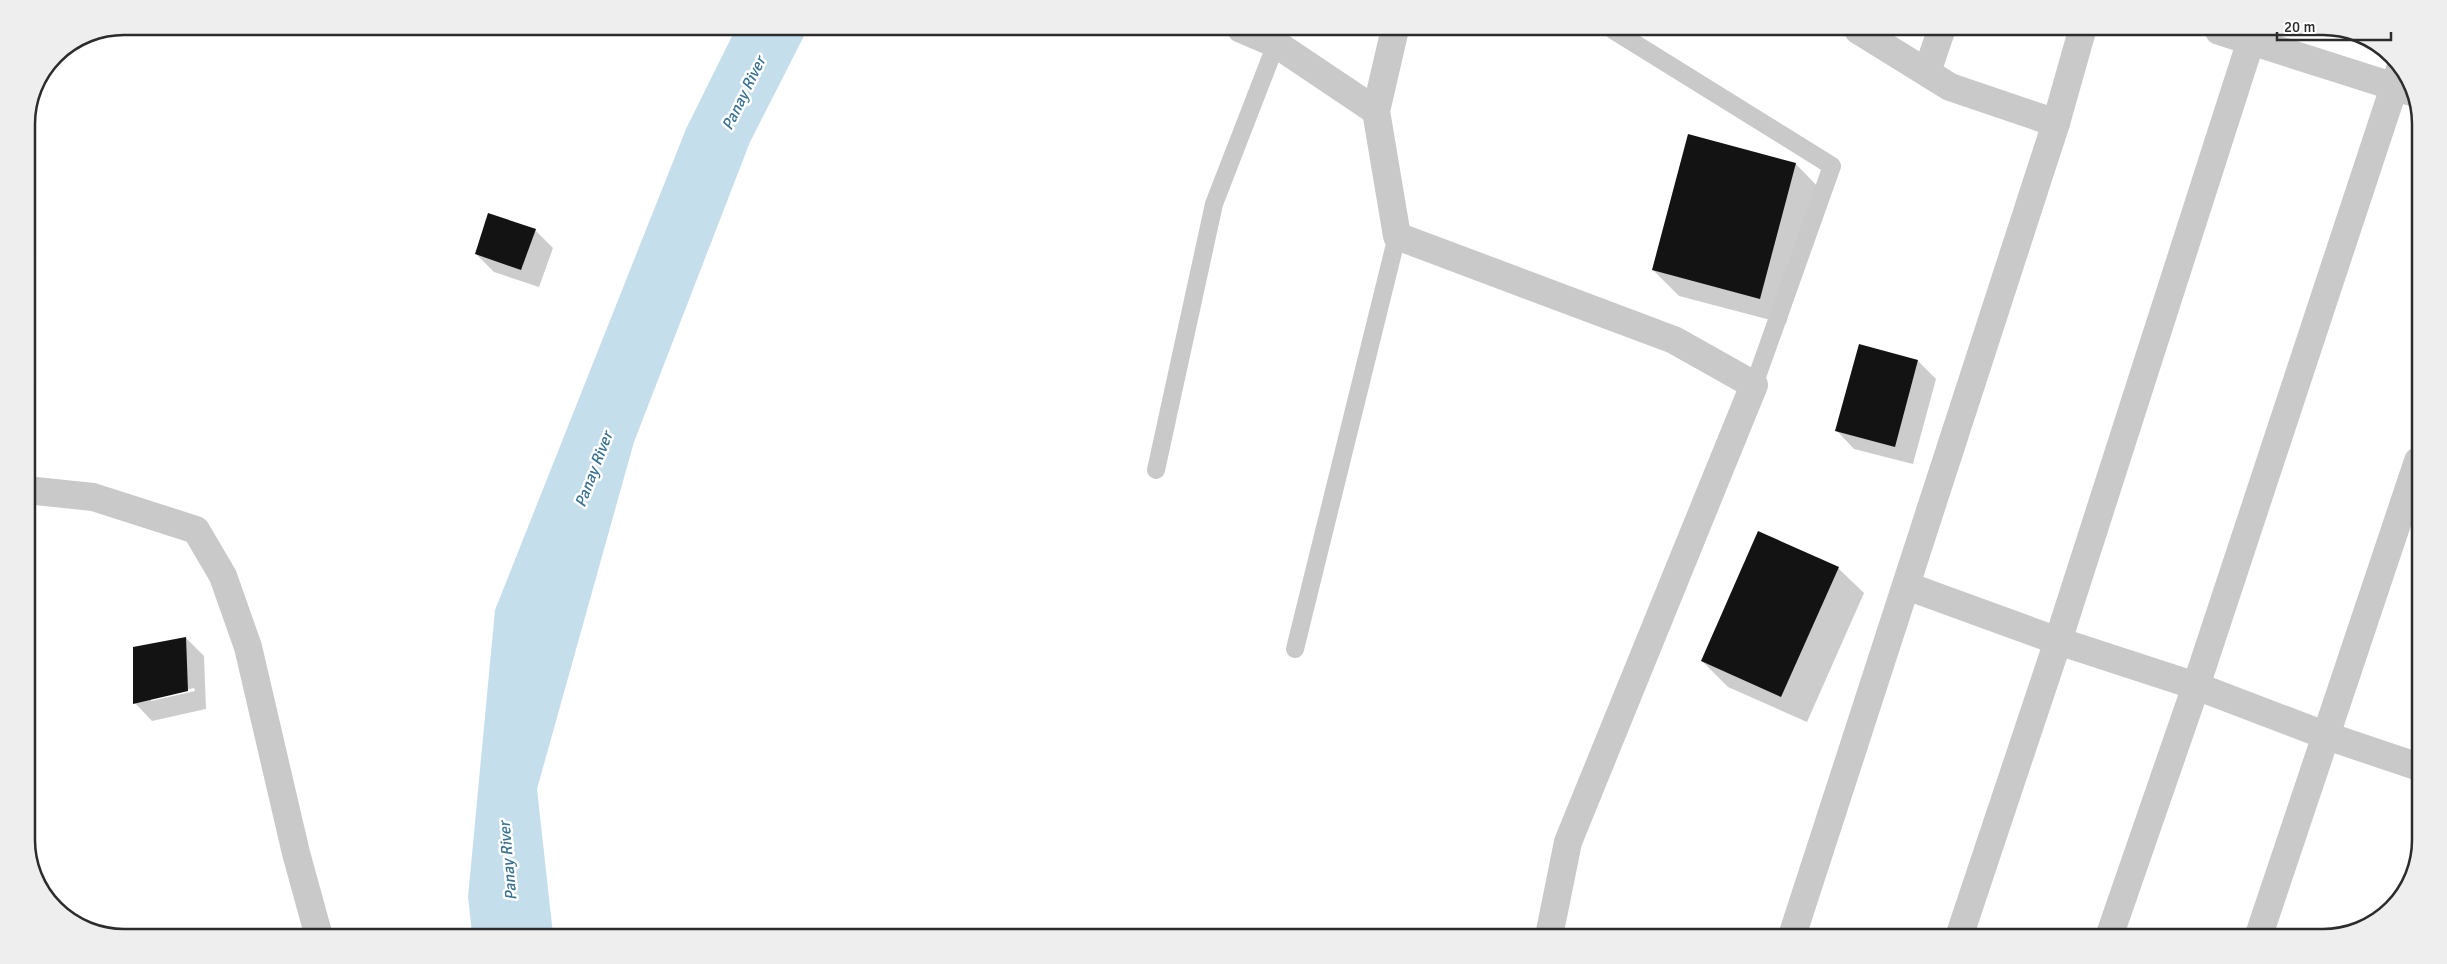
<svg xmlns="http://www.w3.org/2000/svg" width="2447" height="964" viewBox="0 0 2447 964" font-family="Signika,sans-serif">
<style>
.water{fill:#c4deec}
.shadow{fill:#0003;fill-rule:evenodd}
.building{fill:#131313}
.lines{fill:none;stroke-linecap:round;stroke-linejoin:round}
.service{stroke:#c9c9c9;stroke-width:18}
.minor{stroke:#c9c9c9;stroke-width:28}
.tertiary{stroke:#c9c9c9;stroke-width:28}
.labels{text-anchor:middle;stroke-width:5;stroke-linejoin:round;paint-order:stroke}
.water-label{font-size:16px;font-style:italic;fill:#387191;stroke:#fff}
.rim{fill:none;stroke:#2c2c2c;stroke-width:2.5}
</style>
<rect width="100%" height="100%" fill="#fff"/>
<!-- water -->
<polygon class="water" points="736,28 808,28 750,142 634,442 537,789 553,934 472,933 468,897 495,610 686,129"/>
<!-- shadow -->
<g class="shadow">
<polygon points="1689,136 1796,164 1821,190 1786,324 1679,296 1653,270"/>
<polygon points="535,230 553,248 539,287 494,272 476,254"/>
<polygon points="1860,346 1918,361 1936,379 1913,464 1854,449 1837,431"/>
<polygon points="1838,568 1864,593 1807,722 1728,687 1702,661"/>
<path d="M186,638L204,656L206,709L152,721L135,703L134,649ZM194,688L195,691L151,701V699Z"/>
</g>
<!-- building -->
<g class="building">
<polygon points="1688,134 1796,163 1760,299 1652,270"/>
<polygon points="488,213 536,229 521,270 475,254"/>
<polygon points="1859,344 1918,360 1895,447 1835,431"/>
<polygon points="1758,531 1839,567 1781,697 1701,661"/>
<polygon points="186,637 188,691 133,704 133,647"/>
</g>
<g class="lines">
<!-- service -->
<g class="service">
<polyline points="1613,30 1832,166 1754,385"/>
<polyline points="1156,470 1214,204 1276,44"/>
<polyline points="1295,649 1397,236"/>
</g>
<!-- minor -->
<g class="minor">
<polyline points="1241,29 1276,44 1376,111"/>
<polyline points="1395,29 1376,111 1397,236 1674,340 1754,385 1568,842 1549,936"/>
<polyline points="1858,30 1950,87 2056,123"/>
<polyline points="2219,31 2411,92"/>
<polyline points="1927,72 1941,31"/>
<polyline points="1907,586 2058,641 2196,686 2327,736 2416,766"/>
<polyline points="1792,936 2056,123 2082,31"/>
<polyline points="1959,937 2058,641 2254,31"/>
<polyline points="2109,937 2196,686 2401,66"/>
<polyline points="2258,938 2418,461"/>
</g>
<!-- tertiary -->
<polyline class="tertiary" points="26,490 93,497 196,530 223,576 248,647 296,853 318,933"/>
</g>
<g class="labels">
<!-- water labels -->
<g class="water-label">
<text transform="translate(743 93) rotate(-64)" y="6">Panay River</text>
<text transform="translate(593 469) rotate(-69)" y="6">Panay River</text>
<text transform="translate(507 861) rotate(-95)" y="6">Panay River</text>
</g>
</g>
<!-- crop -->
<path d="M0 0H2447V964H0ZM124 35H2323A89 89 0 0 1 2412 124V840A89 89 0 0 1 2323 929H124A89 89 0 0 1 35 840V124A89 89 0 0 1 124 35Z" fill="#eee" fill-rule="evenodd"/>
<path class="rim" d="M124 35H2323A89 89 0 0 1 2412 124V840A89 89 0 0 1 2323 929H124A89 89 0 0 1 35 840V124A89 89 0 0 1 124 35Z"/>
<!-- scale -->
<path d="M2277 32v8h114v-8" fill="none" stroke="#2c2c2c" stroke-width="2.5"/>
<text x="2284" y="32" font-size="15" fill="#2c2c2c" stroke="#ffffff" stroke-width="4" paint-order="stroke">20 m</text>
</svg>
